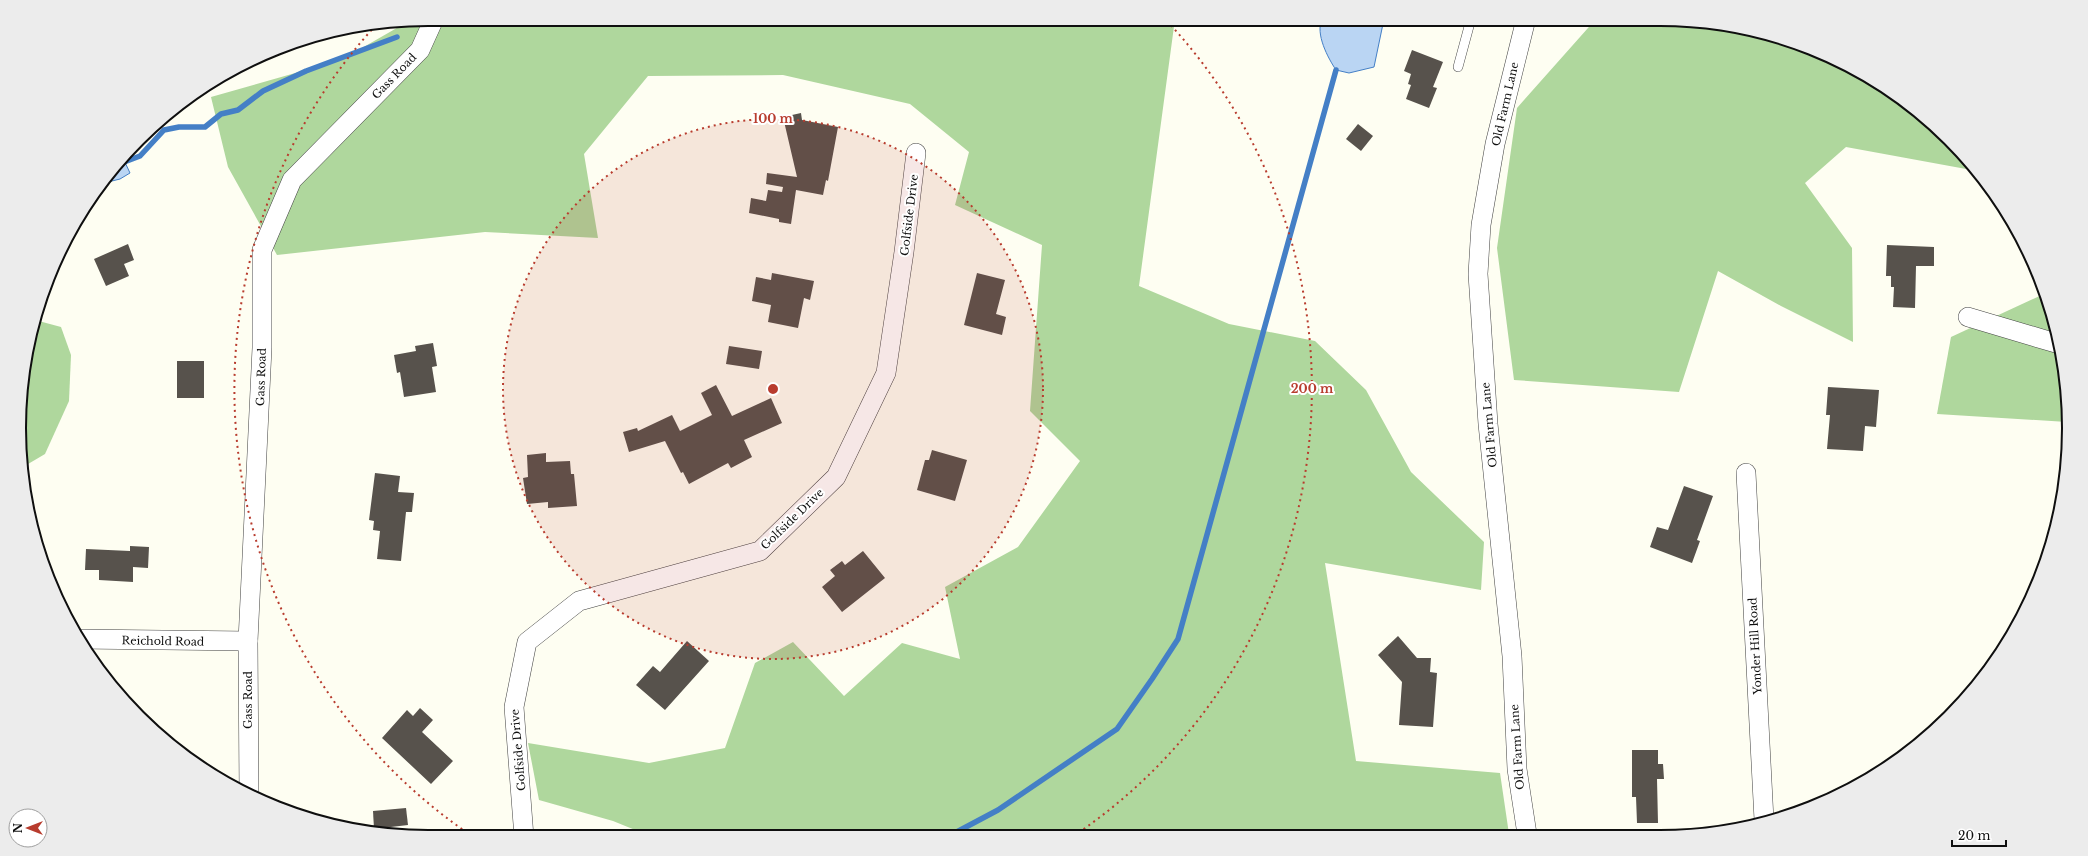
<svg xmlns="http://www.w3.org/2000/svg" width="2088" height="856" viewBox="0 0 2088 856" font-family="'Libre Baskerville',serif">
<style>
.forest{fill:#afd79d}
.water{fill:#bad5f3;stroke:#447fc6}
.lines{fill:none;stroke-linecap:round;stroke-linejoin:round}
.stream{stroke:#447fc6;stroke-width:5.5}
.building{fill:#57524c}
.lane-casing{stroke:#424242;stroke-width:10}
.street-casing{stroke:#424242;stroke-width:20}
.lane{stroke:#fff;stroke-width:9}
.street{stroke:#fff;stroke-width:19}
.ring{fill:none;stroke:#b83c2e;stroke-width:2;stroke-dasharray:2 4}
.labels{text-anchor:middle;stroke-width:4;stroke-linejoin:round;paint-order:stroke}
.street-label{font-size:11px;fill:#0f0f0f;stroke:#fff}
.rim{fill:none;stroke:#0f0f0f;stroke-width:2}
.centre{fill:#b83c2e;stroke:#fff;stroke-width:2}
.ring-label{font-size:12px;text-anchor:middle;font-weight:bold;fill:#b83c2e;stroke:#fff;stroke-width:4;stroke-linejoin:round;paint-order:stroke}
</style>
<rect width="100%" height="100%" fill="#fefef2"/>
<!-- forest -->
<g class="forest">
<polygon points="428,19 1175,19 1139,286 1229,324 1315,341 1366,390 1411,472 1484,542 1481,590 1325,563 1356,761 1500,773 1509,834 650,836 613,821 539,800 528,743 649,763 725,748 755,663 793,642 844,696 902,643 960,659 945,587 1018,547 1080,461 1030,411 1042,245 955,205 969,152 910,104 783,75 648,76 584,154 598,238 485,232 277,255 228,167 211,97 341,60 409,21"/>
<path d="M1596,19C1635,19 1675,17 1714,23C1793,35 1868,69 1929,120C1946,134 1961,154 1977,171L1846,147L1805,183L1852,248L1853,342L1781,306L1718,271L1679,392L1514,380L1497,248L1517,108Z"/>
<path d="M2044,294C2059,333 2069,379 2067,422L1937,414L1951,337Z"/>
<polygon points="35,320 61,327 71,355 69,401 45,454 23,467 19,428 23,374"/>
</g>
<!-- water -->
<g class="water">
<path d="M1322,19H1384L1374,67L1349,73L1336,70C1328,58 1315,34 1322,19Z"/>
<polygon points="123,158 130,173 120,179 100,184"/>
</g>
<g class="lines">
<!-- stream -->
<g class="stream">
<polyline points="119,164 140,156 164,130 179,127 205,127 221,114 238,110 263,91 306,71 397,37"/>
<polyline points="949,836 998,810 1117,729 1152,679 1178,639 1336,70"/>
</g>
</g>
<!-- building -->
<g class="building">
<polygon points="1412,50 1443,62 1433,87 1437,88 1429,108 1406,99 1411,85 1408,84 1411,74 1404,71"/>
<polygon points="801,113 802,120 838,127 828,181 826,180 823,195 796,190 791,224 779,222 779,219 749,213 751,198 766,201 768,190 782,192 783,187 766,184 767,173 797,177 783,117"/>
<polygon points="1358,124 1373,136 1361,151 1346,139"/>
<polygon points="128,244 134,260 124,264 129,276 106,286 94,259"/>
<polygon points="1887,245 1934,247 1934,266 1916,266 1915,308 1893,307 1894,287 1891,287 1891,276 1886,276"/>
<polygon points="772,273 814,281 810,300 804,298 798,328 768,322 771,305 752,301 756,277 771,280"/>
<polygon points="977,273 1005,280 996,314 1006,317 1002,335 964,325"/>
<polygon points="433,343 437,366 432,367 436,392 404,397 400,372 397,373 394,355 416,351 415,346"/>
<polygon points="729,346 762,351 759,369 726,364"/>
<rect x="177" y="361" width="27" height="37"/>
<polygon points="716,385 732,416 771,398 782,423 744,440 752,457 731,468 728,463 689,484 683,472 681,473 665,441 629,452 623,432 637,428 638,431 672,415 680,431 712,415 701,393"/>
<polygon points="1828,387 1879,390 1876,427 1865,426 1863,451 1827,449 1830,415 1826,415"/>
<polygon points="932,450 967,460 955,501 917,490 925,460 929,460"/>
<polygon points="546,453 546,462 570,461 571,474 574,474 577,506 548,508 548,502 527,504 523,478 528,477 527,455"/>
<polygon points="375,473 400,476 398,492 414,493 412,512 406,512 401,561 377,559 380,531 373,530 374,521 369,520"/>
<polygon points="1684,486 1713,496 1697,540 1700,541 1692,563 1650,547 1657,527 1668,530"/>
<polygon points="130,546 149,547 148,568 133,567 133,582 99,580 99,570 85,570 86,549 130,551"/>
<polygon points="863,551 885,578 842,612 822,587 835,576 830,570 842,561 845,565"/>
<polygon points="1398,636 1417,658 1431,658 1430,672 1437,673 1433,727 1399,725 1402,682 1378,655"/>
<polygon points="687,641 709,661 665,710 636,685 653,666 660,672"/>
<polygon points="420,708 433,720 422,732 453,761 431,784 382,738 407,710 413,716"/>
<polygon points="1632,750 1658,750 1658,764 1663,764 1664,779 1657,779 1658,823 1637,823 1636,797 1632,797"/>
<polygon points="406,808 408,825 374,829 373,811"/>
</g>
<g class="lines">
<!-- lane casing -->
<g class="lane-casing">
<polyline id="lane" points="1458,67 1471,19"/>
</g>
<!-- street casing -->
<g class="street-casing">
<g id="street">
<polyline points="1526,19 1495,144 1481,225 1478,274 1488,424 1512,656 1517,769 1527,834"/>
<polyline points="1968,317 2059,344"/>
<polyline points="1746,473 1764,820"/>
<polyline points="78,639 248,641"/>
<polyline points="249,796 248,641 262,348 262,250 292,180 420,50 434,19"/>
<polyline points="524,837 514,707 527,642 579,601 760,551 836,477 886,373 904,252 916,153"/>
</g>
</g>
<!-- lane -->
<use href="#lane" class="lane"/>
<!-- street -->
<use href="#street" class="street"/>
</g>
<!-- distance rings -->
<circle cx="773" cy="389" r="270" fill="#b83c2e" fill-opacity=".12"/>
<g class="ring">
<circle cx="773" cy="389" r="270"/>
<path d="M472 836A539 539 0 0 1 376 25M1167 21A539 539 0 0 1 1078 833"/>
</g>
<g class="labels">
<!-- street labels -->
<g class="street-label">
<text transform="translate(394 76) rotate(-46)" y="4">Gass Road</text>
<text transform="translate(1505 104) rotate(-77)" y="4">Old Farm Lane</text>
<text transform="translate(909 215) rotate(-83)" y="4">Golfside Drive</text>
<text transform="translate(261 377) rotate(-88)" y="4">Gass Road</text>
<text transform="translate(1489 425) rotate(-95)" y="4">Old Farm Lane</text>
<text transform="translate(792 519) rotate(-44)" y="4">Golfside Drive</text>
<text transform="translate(163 641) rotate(1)" y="4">Reichold Road</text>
<text transform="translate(1755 646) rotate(-93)" y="4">Yonder Hill Road</text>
<text transform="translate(248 700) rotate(-90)" y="4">Gass Road</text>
<text transform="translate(1517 747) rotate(-94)" y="4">Old Farm Lane</text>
<text transform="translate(518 750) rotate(-95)" y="4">Golfside Drive</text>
</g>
</g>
<!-- crop -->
<path d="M0 0H2088V856H0ZM428 26H1660A402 402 0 0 1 2062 428V428A402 402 0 0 1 1660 830H428A402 402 0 0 1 26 428V428A402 402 0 0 1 428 26Z" fill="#ececec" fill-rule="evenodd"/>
<path class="rim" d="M428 26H1660A402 402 0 0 1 2062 428V428A402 402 0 0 1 1660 830H428A402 402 0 0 1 26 428V428A402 402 0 0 1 428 26Z"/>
<circle cx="773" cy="389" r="6" class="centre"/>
<g class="ring-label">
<text x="773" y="123">100 m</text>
<text x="1312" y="393">200 m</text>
</g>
<!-- north arrow -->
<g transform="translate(28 828) rotate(270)"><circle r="19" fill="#ffffff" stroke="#9f9f9f"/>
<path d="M0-3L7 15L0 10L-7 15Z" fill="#b83c2e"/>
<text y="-6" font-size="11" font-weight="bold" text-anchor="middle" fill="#0f0f0f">N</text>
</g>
<!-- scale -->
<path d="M1952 840v6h54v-6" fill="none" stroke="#0f0f0f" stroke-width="2"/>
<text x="1958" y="840" font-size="12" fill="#0f0f0f" stroke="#ffffff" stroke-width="3" paint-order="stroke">20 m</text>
</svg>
